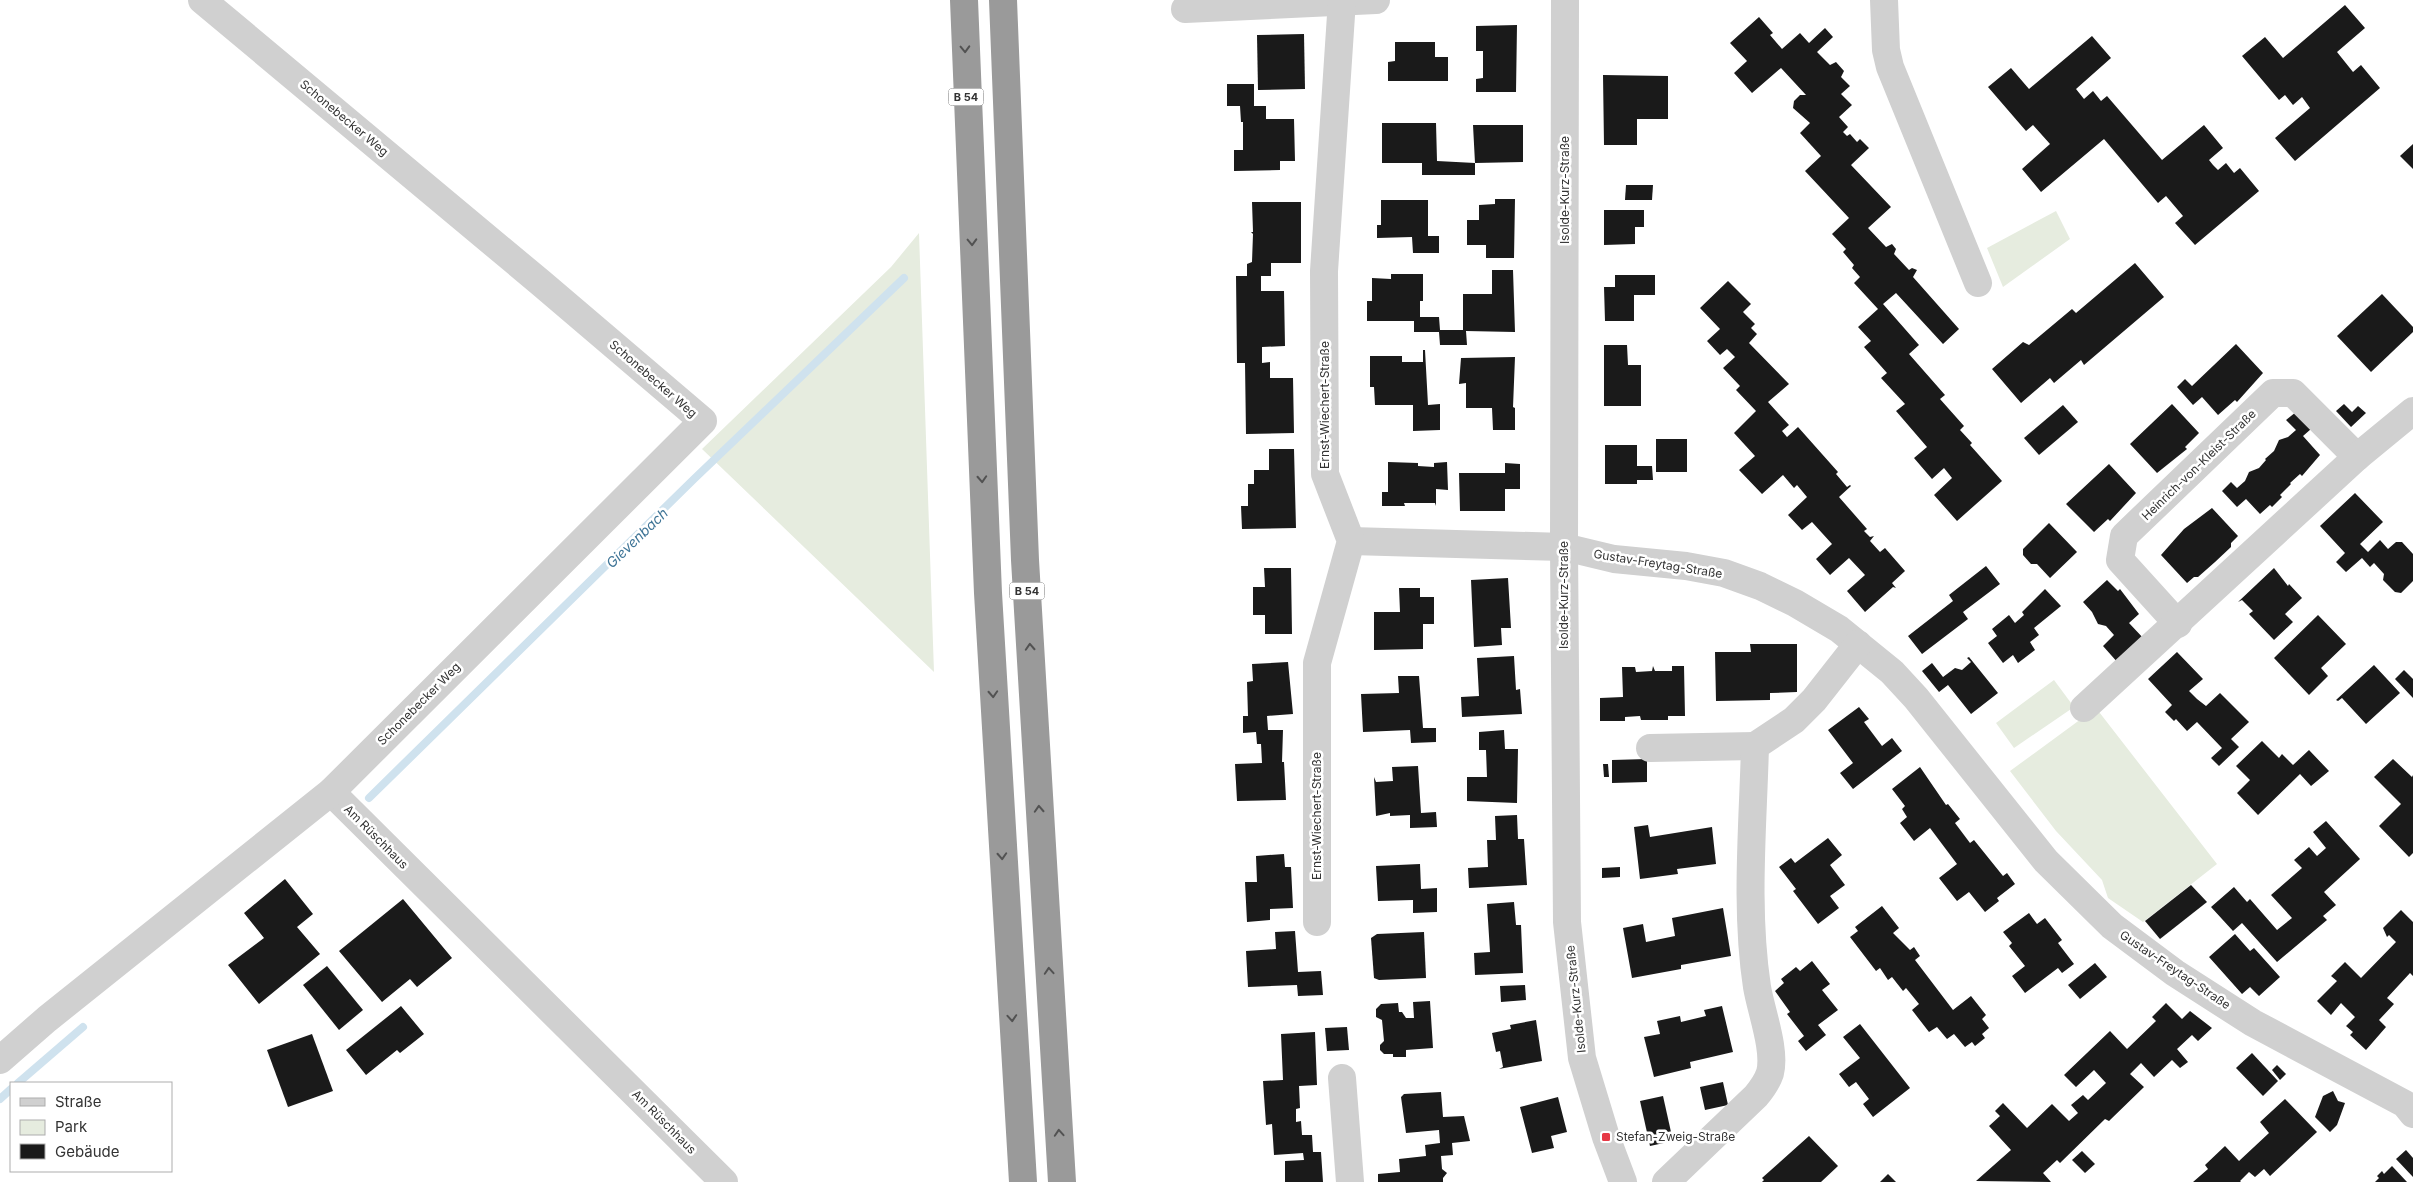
<svg xmlns="http://www.w3.org/2000/svg" width="2413" height="1182" viewBox="0 0 2413 1182" font-family="Inter,sans-serif">
<style>
.green{fill:#e6ecdf}
.lines{fill:none;stroke-linecap:round;stroke-linejoin:round}
.stream{stroke:#cfe2ee;stroke-width:8}
.building{fill:#1a1a1a}
.minor{stroke:#d0d0d0;stroke-width:28}
.highway{stroke:#9a9a9a;stroke-width:28}
.oneway{stroke:#525252}
.poi-dot{fill:#e63946;stroke:#fff;stroke-width:2}
.labels{text-anchor:middle;stroke-width:5;stroke-linejoin:round;paint-order:stroke}
.shield{fill:#fff;stroke:#707070;stroke-width:1}
.shield-label{font-size:11px;font-weight:bold;fill:#333}
.street-label{font-size:12px;fill:#333;stroke:#fff}
.poi-label{font-size:12px;fill:#333;stroke:#fff;text-anchor:start}
.water-label{font-size:14px;font-style:italic;fill:#3f7597;stroke:#fff}
</style>
<rect width="100%" height="100%" fill="#fff"/>
<!-- green -->
<g class="green">
<polygon points="2056,211 2070,239 2003,287 1987,248"/>
<polygon points="919,233 934,672 702,449 891,267"/>
<polygon points="2054,680 2074,707 2014,748 1996,723"/>
<polygon points="2096,708 2217,864 2143,922 2108,898 2102,880 2056,831 2010,771"/>
</g>
<g class="lines">
<!-- stream -->
<g class="stream">
<polyline points="369,798 694,479 904,278"/>
<polyline points="18,1083 83,1027"/>
<polyline points="0,1099 11,1089"/>
</g>
</g>
<!-- building -->
<g class="building">
<polygon points="2345,5 2365,28 2337,52 2353,72 2361,65 2380,88 2295,161 2275,138 2310,108 2302,97 2293,105 2285,95 2279,100 2242,56 2265,37 2283,58"/>
<polygon points="1759,17 1773,33 1770,35 1782,49 1800,33 1809,43 1825,28 1833,37 1817,52 1830,65 1836,62 1844,71 1841,77 1850,86 1841,94 1852,105 1839,117 1848,127 1843,132 1847,136 1850,134 1857,142 1860,139 1869,148 1851,165 1891,207 1868,228 1886,247 1892,244 1896,249 1894,254 1909,270 1912,268 1917,270 1913,277 1959,329 1943,344 1896,293 1883,304 1919,345 1909,354 1945,395 1940,399 1964,426 1960,430 1972,443 1970,445 2002,481 1957,521 1934,495 1952,478 1944,468 1932,479 1914,458 1927,447 1896,411 1905,404 1881,378 1887,373 1864,347 1871,341 1858,327 1878,309 1854,283 1860,277 1852,268 1854,265 1843,252 1846,249 1832,234 1849,218 1805,171 1821,156 1800,133 1810,123 1793,108 1794,101 1800,95 1806,95 1781,68 1752,93 1734,73 1747,61 1730,43"/>
<polygon points="1517,25 1516,92 1476,92 1476,79 1483,78 1483,51 1476,51 1476,26"/>
<polygon points="1304,34 1305,89 1258,90 1257,35"/>
<polygon points="2092,36 2111,58 2076,89 2084,99 2093,91 2101,101 2107,96 2162,160 2204,125 2223,148 2209,160 2213,165 2218,170 2226,163 2234,173 2240,168 2259,191 2195,245 2175,223 2183,216 2166,196 2158,203 2104,139 2041,192 2022,169 2050,144 2033,125 2026,131 1988,87 2011,68 2029,89"/>
<polygon points="1395,42 1435,42 1435,57 1448,57 1448,81 1388,81 1388,62 1395,61"/>
<polygon points="1603,75 1668,76 1668,119 1637,119 1637,145 1604,145"/>
<polygon points="1227,84 1254,84 1254,106 1266,106 1266,119 1294,119 1295,161 1280,161 1280,170 1234,171 1234,150 1243,150 1243,122 1241,122 1240,106 1227,106"/>
<polygon points="1382,123 1436,123 1437,161 1475,163 1473,125 1523,125 1523,162 1475,163 1475,175 1422,175 1422,163 1382,163"/>
<polygon points="2413,144 2413,169 2400,156"/>
<polygon points="1626,185 1653,185 1652,200 1625,200"/>
<polygon points="1495,199 1515,199 1514,258 1486,258 1486,245 1467,245 1467,220 1479,220 1479,205 1495,204"/>
<polygon points="1381,200 1428,200 1428,236 1439,236 1439,253 1413,253 1412,237 1377,238 1377,225 1381,225"/>
<polygon points="1252,202 1301,202 1301,263 1271,263 1271,276 1261,276 1261,291 1284,291 1285,346 1262,347 1262,363 1270,362 1270,378 1293,378 1294,433 1246,434 1245,363 1237,363 1236,276 1247,276 1247,264 1252,262 1253,234 1251,232 1253,232"/>
<polygon points="1604,210 1644,210 1644,227 1635,227 1635,244 1604,245"/>
<polygon points="2135,263 2164,297 2084,365 2081,360 2054,383 2050,378 2021,403 1992,369 2023,342 2029,345 2072,309 2076,313"/>
<polygon points="1492,270 1513,270 1515,332 1466,331 1467,345 1440,345 1439,332 1414,332 1414,321 1367,321 1367,301 1372,301 1372,278 1391,279 1391,274 1423,274 1423,301 1420,301 1420,317 1439,317 1440,330 1463,330 1463,294 1492,294"/>
<polygon points="1615,275 1655,275 1655,295 1634,295 1634,321 1605,321 1604,287 1615,287"/>
<polygon points="1728,281 1751,304 1743,312 1755,324 1751,328 1757,334 1749,343 1789,384 1768,402 1789,425 1782,431 1787,437 1798,427 1838,472 1836,474 1847,487 1850,485 1851,486 1839,497 1867,529 1864,531 1870,537 1874,536 1870,541 1880,552 1885,548 1905,571 1892,583 1896,588 1893,587 1865,612 1847,591 1865,575 1849,558 1830,575 1816,559 1832,544 1812,522 1802,530 1788,515 1807,497 1797,485 1794,488 1783,475 1762,494 1739,470 1755,456 1734,433 1756,411 1736,390 1740,386 1723,368 1735,357 1727,349 1720,355 1707,341 1720,329 1700,308"/>
<polygon points="2382,294 2413,327 2413,332 2371,372 2337,336"/>
<polygon points="2236,344 2263,373 2237,402 2235,400 2218,415 2202,397 2193,405 2177,387 2185,379 2192,386"/>
<polygon points="1604,345 1627,345 1628,365 1641,365 1641,406 1604,406"/>
<polygon points="1423,350 1425,350 1428,405 1440,404 1440,430 1413,431 1413,405 1375,405 1374,387 1370,387 1370,356 1402,356 1402,362 1423,362"/>
<polygon points="1515,357 1513,407 1515,408 1515,430 1493,430 1492,408 1466,408 1466,383 1459,384 1461,358"/>
<polygon points="2172,404 2199,433 2185,447 2187,449 2157,473 2130,444"/>
<polygon points="2344,404 2352,412 2358,406 2366,413 2351,427 2336,411"/>
<polygon points="2063,405 2078,422 2039,455 2024,438"/>
<polygon points="2296,412 2311,429 2303,436 2320,455 2302,476 2300,474 2290,483 2291,484 2280,495 2282,497 2272,507 2270,505 2260,514 2246,499 2237,507 2222,491 2231,482 2237,488 2245,481 2249,472 2259,468 2266,460 2265,459 2274,451 2279,440 2288,437 2296,430 2286,420"/>
<rect x="1656" y="439" width="31" height="33"/>
<polygon points="1605,445 1637,445 1637,466 1652,466 1653,480 1637,480 1637,484 1605,484"/>
<polygon points="1269,449 1294,449 1296,528 1242,529 1241,506 1248,506 1248,484 1254,484 1254,470 1269,470"/>
<polygon points="1388,462 1418,463 1418,466 1434,467 1434,463 1447,462 1448,490 1436,489 1436,506 1435,503 1404,503 1405,506 1382,506 1382,492 1388,492"/>
<polygon points="1505,463 1520,464 1520,489 1505,489 1505,511 1460,511 1459,473 1505,473"/>
<polygon points="2109,464 2136,493 2110,521 2108,519 2094,532 2066,504"/>
<polygon points="2355,493 2383,522 2360,544 2368,552 2380,540 2388,549 2396,542 2402,542 2413,554 2413,581 2401,593 2395,592 2383,580 2384,574 2374,563 2370,567 2362,558 2346,572 2336,562 2345,553 2320,526"/>
<polygon points="2212,508 2238,536 2231,543 2231,547 2215,562 2198,577 2194,577 2187,583 2161,555 2184,529"/>
<polygon points="2049,523 2077,552 2050,578 2037,564 2031,564 2023,555 2023,549"/>
<polygon points="1986,566 2000,584 1963,612 1968,619 1922,654 1908,636 1953,601 1949,595"/>
<polygon points="1264,568 1291,568 1292,634 1265,634 1265,615 1253,615 1253,587 1265,587"/>
<polygon points="2274,568 2288,586 2289,584 2302,598 2285,614 2293,622 2274,640 2249,614 2253,611 2242,600 2238,602"/>
<polygon points="1508,578 1511,628 1501,628 1502,645 1474,647 1471,580"/>
<polygon points="2107,580 2118,591 2120,589 2139,614 2129,623 2145,640 2119,664 2103,646 2114,635 2106,626 2098,624 2092,612 2083,602"/>
<polygon points="1399,588 1420,588 1420,597 1434,597 1434,624 1423,624 1423,649 1374,650 1374,612 1400,612"/>
<polygon points="2045,589 2061,606 2034,628 2039,635 2030,642 2035,650 2018,663 2013,655 2003,663 1988,643 1997,636 1992,629 2009,615 2015,623 2024,615 2022,612"/>
<polygon points="2318,615 2346,644 2321,668 2328,676 2309,695 2274,658"/>
<polygon points="1750,644 1797,644 1797,692 1770,693 1770,700 1716,701 1715,652 1751,652"/>
<polygon points="2177,652 2203,679 2189,691 2197,699 2206,706 2220,693 2249,722 2231,739 2239,747 2219,766 2211,758 2222,748 2197,722 2187,731 2176,719 2174,721 2165,712 2172,705 2148,679"/>
<polygon points="1514,656 1516,690 1520,689 1522,714 1462,717 1461,697 1479,696 1477,658"/>
<polygon points="1969,657 1998,693 1971,714 1948,685 1939,692 1922,671 1932,663 1943,677 1955,668 1962,670 1971,662 1967,658"/>
<polygon points="1288,662 1293,714 1267,716 1268,730 1283,730 1282,762 1284,762 1286,800 1237,801 1235,764 1262,763 1261,744 1257,744 1256,732 1243,733 1243,716 1248,716 1247,682 1253,681 1252,664"/>
<polygon points="2374,665 2400,693 2366,724 2342,698 2338,701 2336,700"/>
<polygon points="1653,666 1655,671 1672,671 1672,666 1684,666 1685,716 1668,716 1668,720 1641,720 1640,716 1625,717 1625,721 1600,721 1600,698 1623,697 1622,667 1635,667 1636,672 1652,671"/>
<polygon points="2404,670 2413,679 2413,698 2395,679"/>
<polygon points="1398,676 1419,676 1423,728 1436,728 1436,742 1411,743 1410,730 1363,732 1361,694 1399,693"/>
<polygon points="1859,707 1869,719 1864,722 1882,746 1892,738 1902,751 1853,789 1840,773 1853,763 1828,730"/>
<polygon points="1504,730 1505,749 1518,749 1517,803 1467,801 1467,777 1487,777 1486,750 1479,750 1479,732"/>
<polygon points="2262,741 2279,758 2282,754 2293,765 2309,750 2329,771 2311,786 2300,774 2258,815 2237,793 2250,780 2236,766"/>
<polygon points="1647,759 1647,782 1612,783 1612,760"/>
<polygon points="2393,759 2412,777 2413,775 2413,853 2409,857 2379,826 2401,804 2374,777"/>
<polygon points="1603,764 1608,764 1609,777 1604,777"/>
<polygon points="1418,766 1421,813 1436,812 1437,827 1410,828 1410,815 1390,816 1390,813 1376,816 1374,777 1376,782 1393,781 1392,767"/>
<polygon points="1920,767 1946,805 1948,804 1960,819 1955,823 1970,843 1974,840 2003,876 2007,873 2015,884 1997,898 1999,901 1985,912 1969,892 1957,901 1939,878 1957,864 1930,828 1914,841 1900,823 1907,817 1902,809 1905,806 1892,789"/>
<polygon points="1517,815 1518,839 1524,839 1527,885 1469,888 1468,868 1488,867 1487,840 1496,840 1495,816"/>
<polygon points="2326,821 2360,859 2324,892 2336,905 2323,916 2327,920 2277,962 2242,923 2233,931 2211,907 2234,887 2247,902 2250,899 2277,930 2292,918 2271,895 2302,868 2294,860 2309,847 2317,856 2326,848 2313,832"/>
<polygon points="1648,825 1650,837 1712,827 1716,864 1677,869 1678,874 1640,879 1634,827"/>
<polygon points="1828,838 1842,855 1830,865 1845,885 1830,896 1839,908 1818,924 1793,891 1796,889 1779,867 1791,858 1795,863"/>
<polygon points="1284,854 1285,867 1291,867 1293,908 1270,909 1270,920 1247,922 1245,882 1257,882 1256,856"/>
<polygon points="1420,864 1421,889 1437,888 1437,912 1413,913 1413,900 1378,901 1376,866"/>
<polygon points="1620,867 1620,877 1602,878 1602,868"/>
<polygon points="285,879 313,914 297,927 320,954 259,1004 228,965 264,938 244,913"/>
<polygon points="2191,885 2207,902 2160,939 2145,921"/>
<polygon points="403,899 452,958 417,987 410,979 382,1002 339,951"/>
<polygon points="1514,902 1516,925 1521,925 1523,973 1475,975 1474,953 1490,952 1487,904"/>
<polygon points="1882,906 1899,928 1893,933 1910,950 1914,947 1920,956 1915,960 1953,1010 1971,996 1986,1015 1982,1019 1989,1028 1982,1034 1985,1038 1975,1046 1972,1042 1965,1047 1954,1034 1947,1039 1937,1027 1929,1032 1912,1010 1919,1004 1906,988 1903,991 1892,977 1888,980 1880,968 1876,971 1850,937 1858,931 1855,927"/>
<polygon points="1723,908 1731,956 1681,965 1681,969 1632,978 1623,928 1643,924 1646,942 1675,936 1672,918"/>
<polygon points="2401,910 2413,922 2413,976 2410,973 2387,998 2394,1004 2379,1020 2386,1027 2366,1050 2350,1035 2353,1032 2346,1026 2355,1017 2341,1003 2331,1015 2317,1001 2337,981 2331,976 2345,962 2361,978 2396,942 2389,935 2387,937 2383,928"/>
<polygon points="2029,913 2037,924 2045,918 2062,940 2058,943 2074,964 2062,973 2058,968 2025,993 2012,976 2025,966 2009,946 2012,943 2003,932"/>
<polygon points="1295,931 1298,972 1321,971 1323,995 1298,996 1297,985 1248,987 1246,951 1276,949 1275,932"/>
<polygon points="1424,932 1426,978 1379,980 1374,978 1371,938 1377,934"/>
<polygon points="2235,934 2250,951 2254,948 2280,977 2259,996 2250,987 2242,994 2209,957"/>
<polygon points="1812,961 1830,984 1822,990 1838,1010 1818,1025 1826,1035 1806,1051 1798,1041 1804,1036 1787,1014 1790,1012 1775,991 1784,983 1781,979 1796,967 1800,971"/>
<polygon points="2095,963 2107,977 2080,999 2068,985"/>
<polygon points="327,966 363,1010 339,1030 303,985"/>
<polygon points="1525,985 1526,1000 1501,1002 1500,986"/>
<polygon points="1430,1001 1433,1048 1406,1050 1406,1057 1393,1057 1393,1054 1384,1054 1380,1050 1380,1045 1384,1041 1382,1020 1376,1017 1376,1009 1381,1004 1398,1003 1399,1012 1402,1012 1406,1018 1414,1018 1413,1002"/>
<polygon points="2166,1003 2182,1019 2190,1011 2212,1028 2198,1041 2192,1035 2177,1049 2188,1062 2180,1068 2172,1060 2154,1077 2141,1063 2130,1074 2144,1087 2109,1121 2105,1119 2060,1163 2057,1160 2043,1173 2051,1182 1976,1181 2011,1150 1989,1126 2000,1116 1995,1111 2003,1103 2027,1128 2052,1104 2069,1121 2078,1113 2071,1105 2083,1095 2088,1100 2106,1083 2094,1070 2076,1087 2064,1075 2110,1031 2127,1049 2156,1021 2152,1017"/>
<polygon points="401,1006 424,1034 400,1053 397,1050 366,1075 346,1050"/>
<polygon points="1722,1006 1733,1052 1690,1062 1691,1068 1654,1077 1644,1037 1660,1034 1657,1021 1680,1016 1681,1022 1706,1016 1704,1010"/>
<polygon points="1536,1020 1542,1061 1499,1069 1503,1067 1500,1051 1496,1052 1492,1033 1511,1029 1510,1025"/>
<polygon points="1860,1024 1910,1088 1873,1117 1863,1104 1869,1099 1856,1082 1849,1087 1839,1074 1860,1058 1843,1037"/>
<polygon points="1347,1027 1349,1050 1327,1051 1325,1028"/>
<polygon points="1315,1032 1317,1085 1299,1086 1300,1108 1296,1109 1296,1122 1301,1121 1302,1135 1312,1135 1313,1152 1321,1152 1323,1182 1285,1182 1285,1161 1304,1160 1303,1153 1274,1155 1272,1124 1266,1125 1263,1081 1283,1080 1281,1034"/>
<polygon points="312,1034 333,1091 288,1107 267,1050"/>
<polygon points="2252,1053 2278,1081 2263,1096 2236,1068"/>
<polygon points="2277,1065 2286,1074 2280,1080 2272,1070"/>
<polygon points="1723,1082 1728,1105 1705,1110 1700,1087"/>
<polygon points="2333,1091 2338,1101 2345,1103 2337,1125 2330,1132 2315,1117 2323,1096"/>
<polygon points="1441,1092 1443,1117 1464,1116 1470,1141 1452,1143 1453,1155 1441,1156 1442,1169 1447,1173 1443,1178 1443,1182 1378,1182 1378,1174 1400,1172 1399,1159 1426,1156 1425,1145 1440,1143 1439,1130 1406,1133 1401,1097 1404,1094"/>
<polygon points="1663,1096 1673,1141 1650,1146 1640,1101"/>
<polygon points="1558,1097 1567,1132 1551,1136 1554,1148 1532,1153 1520,1107"/>
<polygon points="2285,1099 2317,1132 2270,1176 2264,1169 2255,1177 2249,1172 2240,1181 2241,1182 2193,1182 2208,1169 2205,1165 2225,1146 2239,1161 2269,1133 2260,1122"/>
<polygon points="1809,1136 1838,1166 1821,1182 1762,1182 1764,1180 1762,1178"/>
<polygon points="2406,1150 2413,1158 2413,1177 2396,1159"/>
<polygon points="2082,1151 2095,1164 2085,1173 2072,1160"/>
<polygon points="2392,1166 2407,1182 2375,1182 2379,1178 2377,1176 2382,1171 2384,1174"/>
<polygon points="1888,1174 1896,1182 1880,1182"/>
</g>
<g class="lines">
<!-- minor -->
<g class="minor">
<polyline points="1565,0 1564,547 1567,922 1582,1058 1606,1137 1623,1182"/>
<polyline points="1884,0 1886,50 1890,67 1978,283"/>
<polyline points="1185,9 1376,0"/>
<polyline points="1351,541 1564,547 1614,559 1686,566 1724,573 1760,586 1795,603 1839,629 1892,672 1916,698 2046,861 2112,926 2175,973 2253,1023 2405,1104 2413,1114"/>
<polyline points="2178,624 2120,560 2124,536 2273,393 2293,393 2357,457"/>
<polyline points="2084,708 2357,457 2413,411"/>
<polyline points="1650,748 1755,746"/>
<polyline points="331,792 724,1182"/>
<polyline points="1317,922 1317,663 1351,541 1325,474 1324,271 1342,0"/>
<polyline points="0,1060 47,1019 331,792 703,421 541,283 202,0"/>
<polyline points="1342,1078 1350,1182"/>
<path d="M1666,1182L1756,1096C1762,1089 1767,1082 1770,1073C1776,1050 1761,1011 1757,987C1745,908 1753,825 1755,746L1794,720L1814,700L1858,644"/>
</g>
<!-- highway -->
<g class="highway">
<polyline points="964,0 988,593 1023,1182"/>
<polyline points="1003,0 1025,560 1062,1182"/>
</g>
</g>
<!-- one-way arrows -->
<defs><path id="oneway-chevron" d="M-2-3.5L2.5 0L-2 3.5" fill="none" stroke-width="1.6" stroke-linecap="round" stroke-linejoin="round" transform="scale(1.25)"/></defs>
<g class="oneway">
<use href="#oneway-chevron" transform="translate(965 49) rotate(88)"/>
<use href="#oneway-chevron" transform="translate(972 242) rotate(88)"/>
<use href="#oneway-chevron" transform="translate(982 479) rotate(87)"/>
<use href="#oneway-chevron" transform="translate(1030 647) rotate(-93)"/>
<use href="#oneway-chevron" transform="translate(993 694) rotate(87)"/>
<use href="#oneway-chevron" transform="translate(1039 809) rotate(-93)"/>
<use href="#oneway-chevron" transform="translate(1002 856) rotate(87)"/>
<use href="#oneway-chevron" transform="translate(1049 971) rotate(-94)"/>
<use href="#oneway-chevron" transform="translate(1012 1018) rotate(86)"/>
<use href="#oneway-chevron" transform="translate(1059 1133) rotate(-94)"/>
</g>
<!-- markers -->
<rect class="poi-dot" x="1601" y="1132" width="10" height="10" rx="2.5"/>
<g class="labels">
<!-- shield labels -->
<g class="shield">
<rect x="948.5" y="88.5" width="35" height="17" rx="4"/>
<rect x="1009.5" y="582.5" width="35" height="17" rx="4"/>
</g>
<g class="shield-label">
<text x="966" y="101">B 54</text>
<text x="1027" y="595">B 54</text>
</g>
<!-- street labels -->
<g class="street-label">
<text transform="translate(344 118) rotate(40)" y="4">Schonebecker Weg</text>
<text transform="translate(1565 190) rotate(-90)" y="4">Isolde-Kurz-Straße</text>
<text transform="translate(653 379) rotate(41)" y="4">Schonebecker Weg</text>
<text transform="translate(1325 405) rotate(-90)" y="4">Ernst-Wiechert-Straße</text>
<text transform="translate(2199 465) rotate(-44)" y="4">Heinrich-von-Kleist-Straße</text>
<text transform="translate(1658 564) rotate(9)" y="4">Gustav-Freytag-Straße</text>
<text transform="translate(1564 595) rotate(-90)" y="4">Isolde-Kurz-Straße</text>
<text transform="translate(419 704) rotate(-45)" y="4">Schonebecker Weg</text>
<text transform="translate(1317 816) rotate(-90)" y="4">Ernst-Wiechert-Straße</text>
<text transform="translate(376 837) rotate(45)" y="4">Am Rüschhaus</text>
<text transform="translate(2175 970) rotate(34)" y="4">Gustav-Freytag-Straße</text>
<text transform="translate(1576 999) rotate(-96)" y="4">Isolde-Kurz-Straße</text>
<text transform="translate(664 1122) rotate(45)" y="4">Am Rüschhaus</text>
</g>
<!-- poi labels -->
<g class="poi-label">
<text x="1616" y="1141">Stefan-Zweig-Straße</text>
</g>
<!-- water labels -->
<g class="water-label">
<text transform="translate(637 538) rotate(-44)" y="5">Gievenbach</text>
</g>
</g>
<!-- legend -->
<rect x="10" y="1082" width="162" height="90" fill="#ffffff" stroke="#adadad"/>
<rect x="20" y="1098" width="25" height="8" fill="#d0d0d0" stroke="#adadad"/>
<text x="55" y="1107" font-size="15" fill="#333333">Straße</text>
<rect x="20" y="1120" width="25" height="15" fill="#e6ecdf" stroke="#adadad"/>
<text x="55" y="1132" font-size="15" fill="#333333">Park</text>
<rect x="20" y="1144" width="25" height="15" fill="#1a1a1a" stroke="#adadad"/>
<text x="55" y="1157" font-size="15" fill="#333333">Gebäude</text>
</svg>
